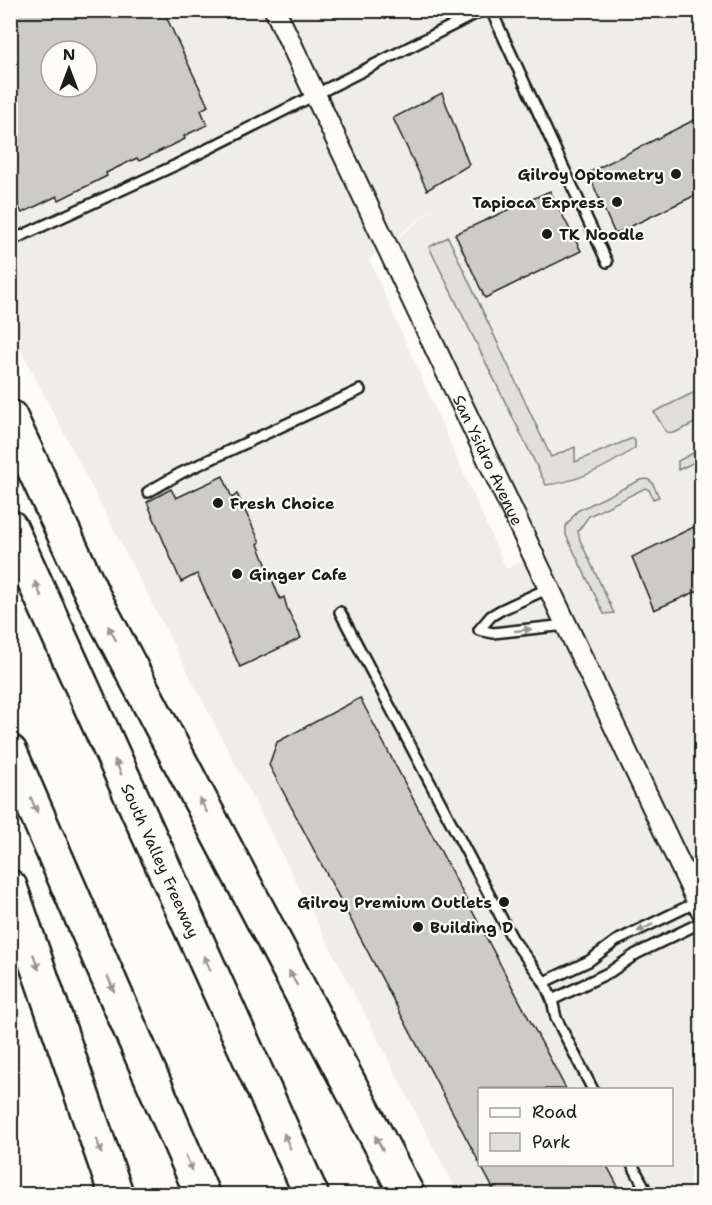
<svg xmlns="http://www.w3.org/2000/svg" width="712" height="1205" viewBox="0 0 712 1205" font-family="'Shantell Sans',sans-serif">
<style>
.built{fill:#eeede9;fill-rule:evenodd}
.green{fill:#e0dfdb;stroke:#7e7e7c;stroke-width:1.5}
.building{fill:#cccbc8;stroke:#1c1c1c;stroke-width:1.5;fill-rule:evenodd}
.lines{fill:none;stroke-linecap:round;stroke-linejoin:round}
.lane-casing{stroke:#1c1c1c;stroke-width:14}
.street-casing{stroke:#1c1c1c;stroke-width:24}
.highway-casing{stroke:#1c1c1c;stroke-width:38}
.lane{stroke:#fdfcf7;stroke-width:9}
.street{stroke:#fdfcf7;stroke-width:20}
.highway{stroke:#fdfcf7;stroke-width:33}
.oneway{fill:#989794}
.poi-dot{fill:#1c1c1c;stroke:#fdfcf7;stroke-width:2}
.labels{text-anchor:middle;stroke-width:4.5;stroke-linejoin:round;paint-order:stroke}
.poi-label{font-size:16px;font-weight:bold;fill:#1c1c1c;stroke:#fdfcf7;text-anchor:start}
.street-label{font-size:16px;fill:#1c1c1c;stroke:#fdfcf7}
</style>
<rect width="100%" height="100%" fill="#fdfcf7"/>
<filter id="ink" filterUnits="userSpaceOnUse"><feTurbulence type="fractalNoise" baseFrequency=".0167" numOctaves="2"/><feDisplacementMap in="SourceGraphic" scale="12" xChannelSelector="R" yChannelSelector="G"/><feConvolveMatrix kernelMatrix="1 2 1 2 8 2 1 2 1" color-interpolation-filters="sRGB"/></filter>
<g filter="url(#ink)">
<!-- built -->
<path class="built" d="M11,11H701V1194H458L11,331ZM51,51H87V87H51ZM447,197L387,247L533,556L506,569L369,259ZM480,1090H672V1164H480Z"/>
<!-- green -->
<g class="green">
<path d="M448,237L551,457L575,447V462L633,438L635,441V448C609,466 578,482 546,485L429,247Z"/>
<polygon points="701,389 701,420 674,433 666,432 654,412"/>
<polygon points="701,449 701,459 678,470 678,461"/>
<polygon points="647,479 652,482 659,497 653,499 649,490 645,488 589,516 578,531 580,540 614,613 604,614 566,535 566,526 577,511 640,480"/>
</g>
<!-- building -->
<g class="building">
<path d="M10,10H163L208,106L201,110L207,125L184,136L185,139L139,161L137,158L106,173L107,176L59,200L57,196L22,213L10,191ZM51,51H87V87H51Z"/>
<polygon points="442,93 469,165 427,190 393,118"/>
<polygon points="702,116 702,192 615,234 588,173"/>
<polygon points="550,191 581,251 485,298 455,234"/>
<polygon points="223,476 232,498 237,494 260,542 258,544 280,599 284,597 287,608 301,638 240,667 197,574 181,582 147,502 171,489 176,498"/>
<polygon points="702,523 702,589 654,610 632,557"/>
<polygon points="360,698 566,1089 480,1089 480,1164 269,765 277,742"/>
<polygon points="480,1164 606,1164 622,1194 496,1194"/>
</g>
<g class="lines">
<!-- lane casing -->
<g class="lane-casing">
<g id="lane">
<polyline points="491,10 607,262"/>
<polyline points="10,241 176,165 483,10"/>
<polyline points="148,492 181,473 360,390"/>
<polyline points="549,588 501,610 491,616 479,630 493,633 566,625"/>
<polyline points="340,612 512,938 544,982 552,1000 556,1018 593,1090"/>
<polyline points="544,982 589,961 616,941 697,902"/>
<polyline points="552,1000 610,972 636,954 702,922"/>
<polyline points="632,1164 648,1194"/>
</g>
</g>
<!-- street casing -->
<g class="street-casing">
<g id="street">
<path id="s1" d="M275,10L702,911"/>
</g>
</g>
<!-- highway casing -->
<g class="highway-casing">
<g id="highway">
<polyline points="10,417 93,596 407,1194"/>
<path id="s2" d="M10,527L311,1194"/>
<polyline points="10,752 202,1194"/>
<polyline points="10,887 116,1194"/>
</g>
</g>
<!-- lane -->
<use href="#lane" class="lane"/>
<!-- street -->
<use href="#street" class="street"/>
<!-- highway -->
<use href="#highway" class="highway"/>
</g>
<!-- one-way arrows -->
<defs><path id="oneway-solid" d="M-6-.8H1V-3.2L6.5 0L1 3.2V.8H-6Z" transform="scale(1.5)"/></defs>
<g class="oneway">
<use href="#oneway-solid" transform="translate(38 589) rotate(-114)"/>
<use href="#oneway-solid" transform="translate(523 630) rotate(-6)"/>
<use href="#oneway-solid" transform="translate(112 633) rotate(-118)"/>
<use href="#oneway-solid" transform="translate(118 767) rotate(-114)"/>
<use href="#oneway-solid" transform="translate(34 805) rotate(67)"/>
<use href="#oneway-solid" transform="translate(203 805) rotate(-118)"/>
<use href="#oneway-solid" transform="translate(645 928) rotate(155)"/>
<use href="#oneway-solid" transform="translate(36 962) rotate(71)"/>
<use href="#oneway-solid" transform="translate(207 963) rotate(-114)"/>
<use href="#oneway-solid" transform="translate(293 978) rotate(-118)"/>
<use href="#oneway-solid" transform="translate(111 984) rotate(67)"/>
<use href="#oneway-solid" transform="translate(287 1141) rotate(-114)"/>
<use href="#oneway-solid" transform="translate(379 1143) rotate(-118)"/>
<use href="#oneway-solid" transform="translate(99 1146) rotate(71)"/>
<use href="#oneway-solid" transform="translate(189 1163) rotate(67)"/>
</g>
</g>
<!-- markers -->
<g class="poi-dot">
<circle cx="676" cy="174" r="6"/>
<circle cx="617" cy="202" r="6"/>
<circle cx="547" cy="234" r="6"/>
<circle cx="218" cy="503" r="6"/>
<circle cx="237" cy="574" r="6"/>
<circle cx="504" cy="902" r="6"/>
<circle cx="418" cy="927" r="6"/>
</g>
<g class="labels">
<!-- poi labels -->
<g class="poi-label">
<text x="664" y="180" text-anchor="end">Gilroy Optometry</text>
<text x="605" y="208" text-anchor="end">Tapioca Express</text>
<text x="559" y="240">TK Noodle</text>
<text x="230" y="509">Fresh Choice</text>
<text x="249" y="580">Ginger Cafe</text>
<text x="492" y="908" text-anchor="end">Gilroy Premium Outlets</text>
<text x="430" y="933">Building D</text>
</g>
<!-- street labels -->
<g class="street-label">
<text dy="6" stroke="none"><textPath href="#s1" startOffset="498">San Ysidro Avenue</textPath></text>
<text dy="6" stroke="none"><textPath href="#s2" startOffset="366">South Valley Freeway</textPath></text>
</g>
</g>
<!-- margin -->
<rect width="712" height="1205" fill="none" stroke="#fdfcf7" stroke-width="36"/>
<rect x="18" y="18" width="676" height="1169" fill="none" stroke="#1c1c1c" stroke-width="2" filter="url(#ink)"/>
<!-- legend -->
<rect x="478" y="1088" width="195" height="78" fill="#fdfcf7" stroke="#a3a29f" stroke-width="1.5"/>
<rect x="490" y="1108" width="30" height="9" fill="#fdfcf7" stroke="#a3a29f" stroke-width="1.5"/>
<text x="532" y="1118" font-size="18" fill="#1c1c1c">Road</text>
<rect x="490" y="1133" width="30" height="18" fill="#e0dfdb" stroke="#a3a29f" stroke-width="1.5"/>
<text x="532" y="1148" font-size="18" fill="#1c1c1c">Park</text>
<!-- north arrow -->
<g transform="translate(69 69)"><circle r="28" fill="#fdfcf7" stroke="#a3a29f" stroke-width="1.5"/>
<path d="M0-4.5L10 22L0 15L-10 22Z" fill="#1c1c1c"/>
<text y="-9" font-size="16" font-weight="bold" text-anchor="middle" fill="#1c1c1c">N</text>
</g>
</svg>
